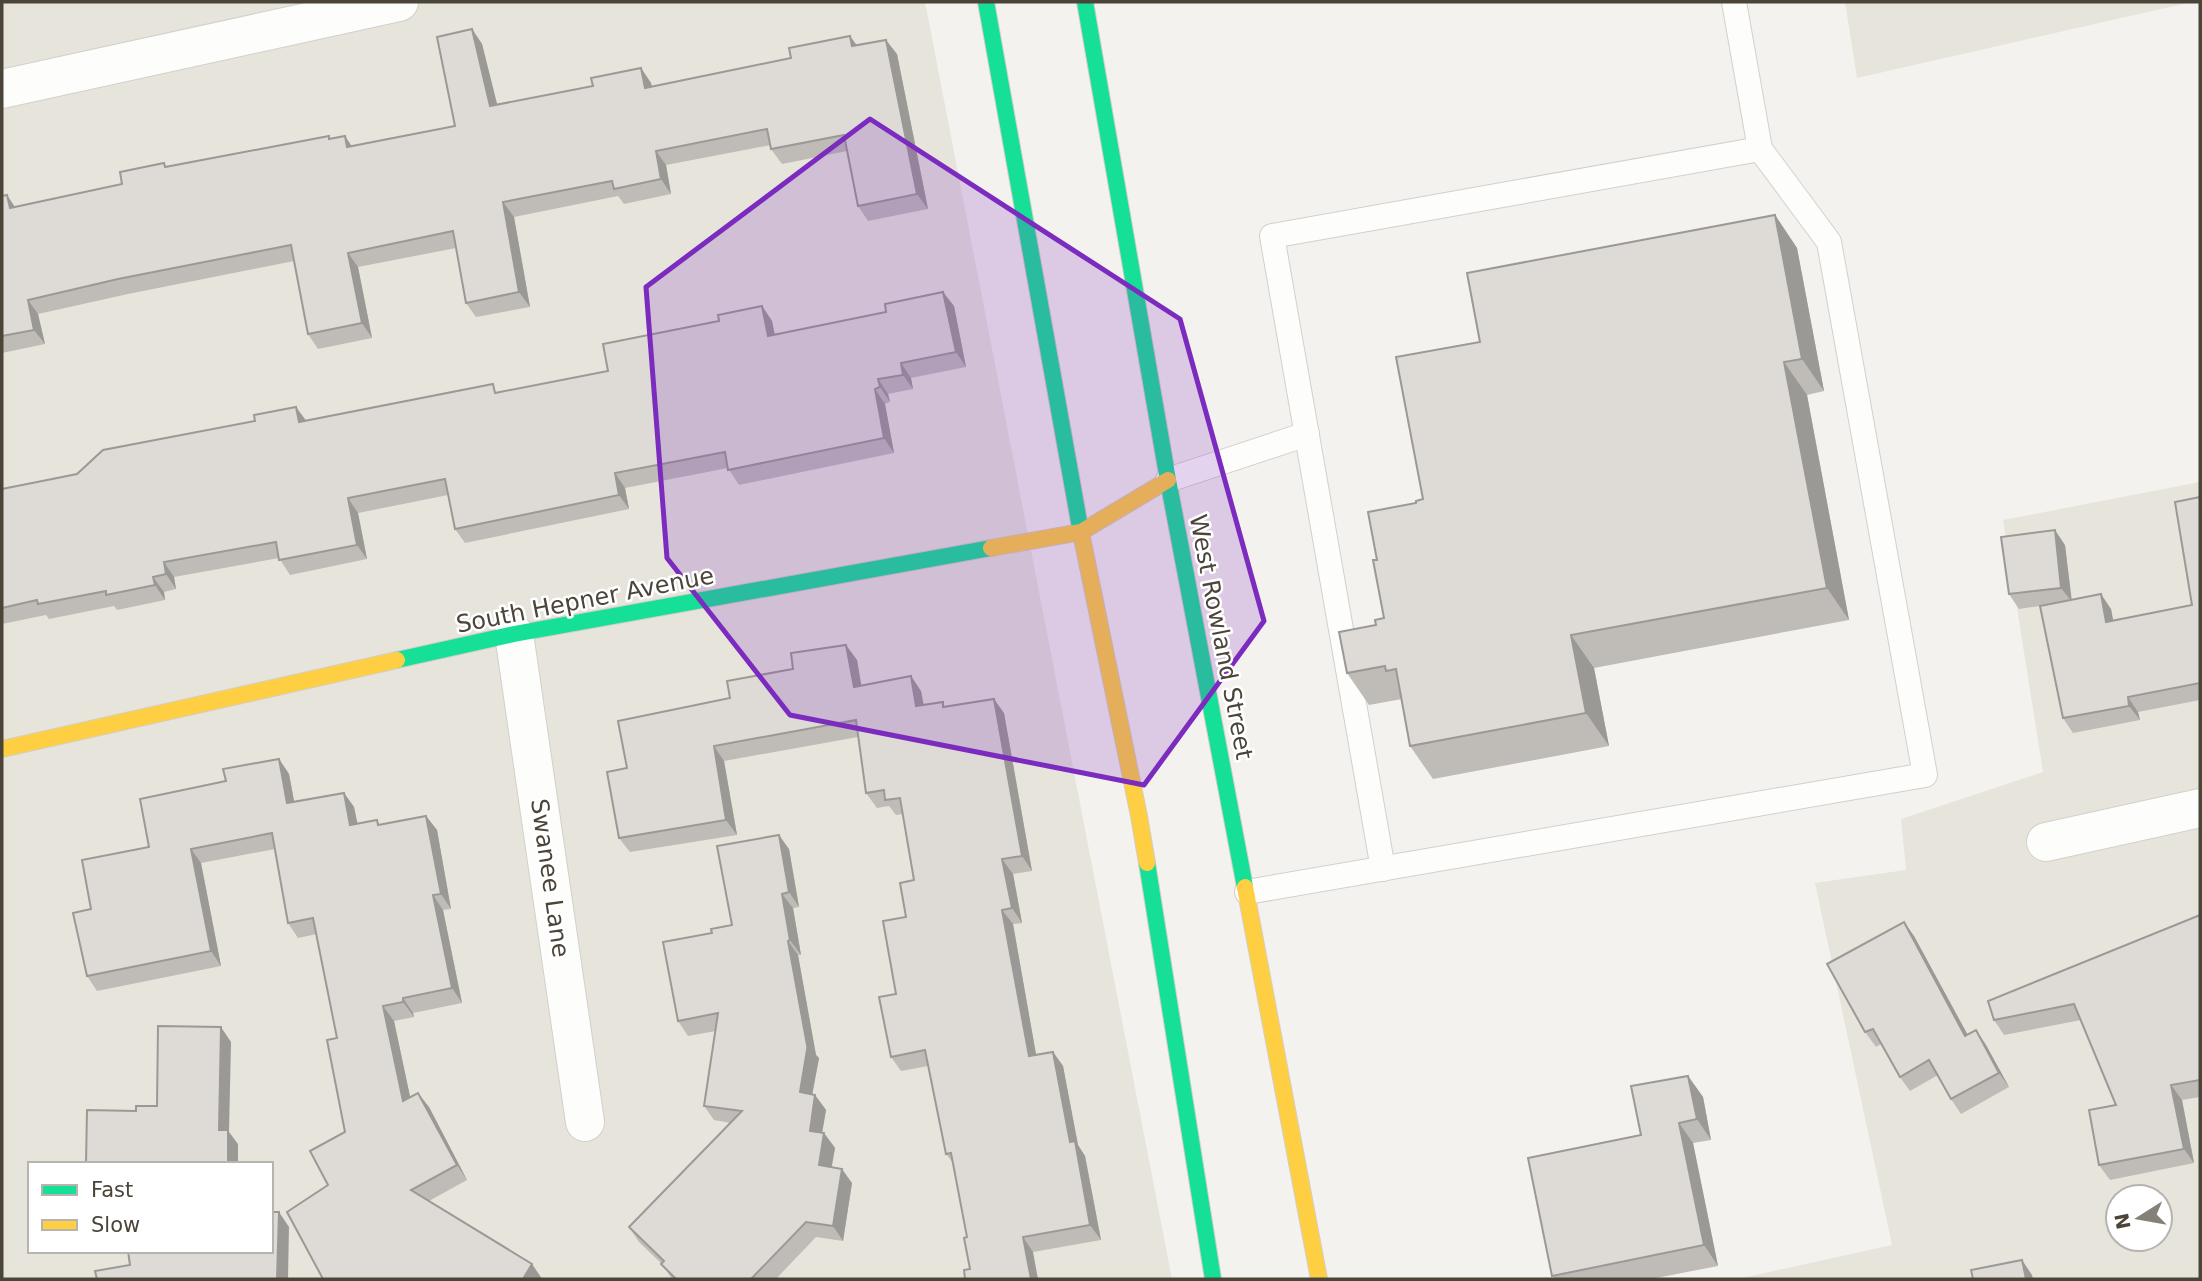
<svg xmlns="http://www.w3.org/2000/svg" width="2202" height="1281" viewBox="0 0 2202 1281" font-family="'DejaVu Sans',sans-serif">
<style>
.residential{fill:#e7e4dc;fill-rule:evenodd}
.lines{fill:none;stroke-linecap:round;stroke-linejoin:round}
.lane-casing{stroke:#d2d0cb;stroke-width:26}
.street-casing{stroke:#d2d0cb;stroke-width:40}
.fast-casing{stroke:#d3cfc5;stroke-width:18}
.slow-casing{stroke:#d3cfc5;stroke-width:18}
.lane{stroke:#fdfdfc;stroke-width:24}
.street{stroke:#fdfdfc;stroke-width:38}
.fast{stroke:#16e098;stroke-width:16}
.slow{stroke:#ffcf43;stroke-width:16}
.wall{fill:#bfbcb8}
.shaded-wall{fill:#9b9996}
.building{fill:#dedbd6;stroke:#9b9996;stroke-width:2}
.marked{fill:#7b2cbf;fill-opacity:0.2;stroke:#7b2cbf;stroke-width:5;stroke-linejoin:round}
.labels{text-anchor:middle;stroke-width:5;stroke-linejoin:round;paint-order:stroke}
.street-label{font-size:24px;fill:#4b4439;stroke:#fff}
</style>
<rect width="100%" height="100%" fill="#f4f2ee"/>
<!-- residential -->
<g class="residential">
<path d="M2,2H925L1172,1279H2ZM30,1164H271V1251H30Z"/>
<polygon points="1845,2 2192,2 1857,78"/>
<path d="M2200,482V1279H1737L1892,1245L1815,883L1906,870L1901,819L2043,772L2003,520ZM2118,1197H2160V1239H2118Z"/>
</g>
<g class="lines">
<!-- lane casing -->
<g class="lane-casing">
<g id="lane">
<polyline points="1168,480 1307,434"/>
<polyline points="1383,869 1272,236 1760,149 1734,2"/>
<polyline points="1247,892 1925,775 1829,242 1760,149"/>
</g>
</g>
<!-- street casing -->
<g class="street-casing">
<g id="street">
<polyline points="2,89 399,2"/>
<polyline points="514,634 585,1122"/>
<polyline points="2046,842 2200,808"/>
</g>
</g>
<!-- fast casing -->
<g class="fast-casing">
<g id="fast">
<polyline points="986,2 1081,533"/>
<polyline points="1085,2 1168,480 1245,887"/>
<polyline points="397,660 514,634 991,548"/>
<polyline points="1147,863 1213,1279"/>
</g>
</g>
<!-- slow casing -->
<g class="slow-casing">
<g id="slow">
<polyline points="1081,533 1139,816 1147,863"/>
<polyline points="991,548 1081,532 1168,480"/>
<polyline points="2,749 397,660"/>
<polyline points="1245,887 1319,1279"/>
</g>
</g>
<!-- lane -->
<use href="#lane" class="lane"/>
<!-- street -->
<use href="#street" class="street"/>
<!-- fast -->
<use href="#fast" class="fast"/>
<!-- slow -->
<use href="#slow" class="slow"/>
</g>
<!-- wall -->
<g class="wall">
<polygon points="472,29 482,44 497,104 593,86 641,68 651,83 652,87 857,45 897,54 928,209 868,221 858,206 847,151 782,164 771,149 771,145 666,165 671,194 624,204 618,196 514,217 530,307 476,317 466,303 456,248 358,267 372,338 318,349 308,334 294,261 128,294 38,314 45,344 2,353 2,196 15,207 122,184 167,167 329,136 331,139 352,146 455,126"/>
<polygon points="1775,215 1797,248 1824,391 1807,395 1849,620 1594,668 1609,746 1433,779 1410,746 1402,699 1369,705 1347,673 1376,625 1384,618 1377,560 1416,503 1423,499 1480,342"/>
<polygon points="762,306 772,321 775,335 954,306 966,367 911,378 913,389 888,394 890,402 885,404 894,453 739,485 728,468 625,488 629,509 465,543 455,529 448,495 358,513 367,559 290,575 279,558 174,577 176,589 164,592 165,600 117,610 114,606 49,619 46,615 2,624 2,488 77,474 255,421 296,407 306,421 499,393 608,371 719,321"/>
<polygon points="2200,497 2200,700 2138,712 2140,720 2073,733 2063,718 2040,606 2019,609 2009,594 2065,545 2071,600 2111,609 2113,620 2192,605"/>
<polygon points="857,660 861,685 921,691 924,705 1004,713 1032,871 1013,874 1022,923 1013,924 1036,1055 1053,1052 1063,1066 1078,1145 1085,1156 1101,1240 1033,1252 970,1269 967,1237 954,1164 946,1154 928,1066 901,1071 891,1057 896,994 906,917 914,880 903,814 896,815 889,806 877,808 866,793 858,737 724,761 737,835 630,852 619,838 627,768 730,698"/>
<polygon points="279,759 289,774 294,801 344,793 354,807 357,824 377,820 380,825 426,816 437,830 451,909 443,910 462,1003 413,1013 414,1017 394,1021 410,1097 429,1107 467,1180 429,1201 532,1264 542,1279 323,1279 328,1185 345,1132 337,1038 317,934 298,938 288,923 275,849 201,863 221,966 97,991 87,976 91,909 149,847 226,781"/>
<polygon points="789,849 799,907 793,908 801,955 798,955 816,1055 819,1058 812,1094 815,1095 826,1110 822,1133 824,1133 835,1148 832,1167 852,1183 843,1241 816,1237 776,1279 672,1279 662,1264 639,1242 629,1227 731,1123 714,1120 704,1106 716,1031 688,1036 678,1021 712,933 732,925"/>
<polygon points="2200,915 2200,1097 2182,1100 2194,1163 2110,1180 2099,1165 2116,1105 2081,1020 2004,1035 1994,1020"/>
<polygon points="1914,936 1967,1035 1976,1030 1986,1045 2009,1087 1961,1114 1951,1099 1938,1075 1910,1091 1900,1077 1881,1044 1876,1047 1865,1032"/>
<polygon points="1688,1076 1703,1097 1711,1140 1693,1143 1718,1266 1651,1279 1555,1279 1552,1276"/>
</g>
<!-- shaded-wall -->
<g class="shaded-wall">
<polygon points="472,29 482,44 501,120 490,106"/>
<polygon points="850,36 861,51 852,46"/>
<polygon points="886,40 897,54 928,209 917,194"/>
<polygon points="641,68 651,83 656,103 645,88"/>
<polygon points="345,136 355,151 347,147"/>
<polygon points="656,151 666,165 671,194 661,179"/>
<polygon points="7,195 17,210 10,208"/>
<polygon points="503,202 514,217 530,307 519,292"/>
<polygon points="1775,215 1797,248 1824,391 1802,359"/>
<polygon points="348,253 358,267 372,338 362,323"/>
<polygon points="943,292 954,306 966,367 956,352"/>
<polygon points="28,300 38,314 45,344 34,330"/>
<polygon points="762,306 772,321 778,351 768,336"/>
<polygon points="1784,362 1807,395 1849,620 1827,588"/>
<polygon points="901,363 911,378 913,389 903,375"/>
<polygon points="878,379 888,394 890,402 880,387"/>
<polygon points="875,389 885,404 894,453 884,438"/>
<polygon points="296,407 307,422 299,422"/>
<polygon points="615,473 625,488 629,509 619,495"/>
<polygon points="348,498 358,513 367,559 357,545"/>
<polygon points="2055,530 2065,545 2072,602 2061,588"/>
<polygon points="164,562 174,577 176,589 166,574"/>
<polygon points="153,577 164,592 165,600 155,585"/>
<polygon points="2101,594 2111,609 2116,636 2106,622"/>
<polygon points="1571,635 1594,668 1609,746 1586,713"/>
<polygon points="846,645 857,660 864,701 854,687"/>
<polygon points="911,676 921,691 926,721 916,706"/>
<polygon points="2128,697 2138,712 2140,720 2129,706"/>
<polygon points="994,699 1004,713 1032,871 1022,856"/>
<polygon points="714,746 724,761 737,835 726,820"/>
<polygon points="279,759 289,774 297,817 287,803"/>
<polygon points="344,793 354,807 361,840 350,825"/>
<polygon points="426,816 437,830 451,909 441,894"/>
<polygon points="779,835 789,849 799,907 789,892"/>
<polygon points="191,849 201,863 221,966 211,951"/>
<polygon points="1002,859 1013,874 1022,923 1012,908"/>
<polygon points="782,894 793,908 801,955 790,940"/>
<polygon points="433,895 443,910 462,1003 452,988"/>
<polygon points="1002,910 1013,924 1039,1071 1029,1056"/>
<polygon points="1904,922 1914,936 1976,1050 1965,1036"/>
<polygon points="788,941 798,955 816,1055 819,1058 810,1107 800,1092 807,1045"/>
<polygon points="403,998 413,1013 414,1017 403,1002"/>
<polygon points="383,1006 394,1021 414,1115 403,1101"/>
<polygon points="221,1027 231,1042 229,1132 238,1144 238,1164 228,1164 219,1130"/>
<polygon points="1976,1030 1986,1045 2009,1087 1999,1073"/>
<polygon points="1053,1052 1063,1066 1078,1145 1085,1156 1101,1240 1090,1225 1070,1142"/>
<polygon points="1688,1076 1703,1097 1711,1140 1697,1119"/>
<polygon points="2171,1085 2182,1100 2194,1163 2184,1149"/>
<polygon points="418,1093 429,1107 467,1180 457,1165"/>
<polygon points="815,1095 826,1110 820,1145 810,1131"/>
<polygon points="1679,1123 1693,1143 1718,1266 1704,1245"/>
<polygon points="824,1133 835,1148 829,1180 819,1165"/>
<polygon points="842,1169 852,1183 843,1241 833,1226"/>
<polygon points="279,1212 289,1227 288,1279 277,1279"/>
<polygon points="1023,1237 1033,1252 1038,1279 1031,1279"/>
<polygon points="2022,1260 2032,1275 2033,1279 2026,1279"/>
<polygon points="532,1264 542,1279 523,1279"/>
</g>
<!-- building -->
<g class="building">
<polygon points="472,29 490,106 593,86 591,78 641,68 645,88 791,58 789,48 850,36 852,46 886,40 917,194 858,206 844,135 771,149 767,129 656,151 661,179 614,189 612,181 503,202 519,292 466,303 453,231 348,253 362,323 308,334 291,245 118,279 28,300 34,330 2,336 2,196 7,195 10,208 122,184 120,172 164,163 165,167 329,136 329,139 345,136 347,147 455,126 437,37"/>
<polygon points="1775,215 1802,359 1784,362 1827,588 1571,635 1586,713 1410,746 1396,669 1386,671 1385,666 1347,673 1339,632 1376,625 1375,620 1384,618 1373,560 1377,560 1368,512 1416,503 1416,501 1423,499 1396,357 1480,342 1467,273"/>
<polygon points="943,292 956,352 901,363 903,375 878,379 880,387 875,389 884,438 728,470 725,452 615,473 619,495 455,529 445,479 348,498 357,545 279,560 276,542 164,562 166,574 153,577 155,585 106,595 106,591 38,604 37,600 2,608 2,489 77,474 103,450 255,421 254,415 296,407 299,422 493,384 495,393 608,371 603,344 719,321 718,315 762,306 768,336 886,312 885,304"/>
<polygon points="2200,497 2200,683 2128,697 2129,706 2063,718 2040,606 2101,594 2106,622 2192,605 2175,502"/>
<polygon points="2055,530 2061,588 2009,594 2001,537"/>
<polygon points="846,645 854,687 911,676 916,706 943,702 943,707 994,699 1022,856 1002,859 1012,908 1002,910 1029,1056 1053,1052 1070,1142 1075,1141 1090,1225 1023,1237 1031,1279 965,1279 964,1270 970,1269 964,1238 967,1237 951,1153 946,1154 925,1050 891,1057 879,997 896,994 883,921 906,917 900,883 914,880 900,798 885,800 884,790 866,793 856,720 714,746 726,820 619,838 607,772 627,768 618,721 730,698 727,681 793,669 791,653"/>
<polygon points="279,759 287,803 344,793 350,825 377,820 378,825 426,816 441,894 433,895 452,988 403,998 403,1002 383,1006 403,1101 418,1093 457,1165 411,1190 532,1264 523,1279 323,1279 287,1212 328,1185 310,1151 345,1132 327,1040 337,1038 313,918 288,923 272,833 191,849 211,951 87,976 73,913 91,909 82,860 149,847 140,799 226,781 223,769"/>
<polygon points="779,835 789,892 782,894 790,940 788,941 807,1045 808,1044 800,1092 815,1095 810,1131 824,1133 819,1165 842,1169 833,1226 806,1222 751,1279 676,1279 661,1264 664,1261 629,1227 742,1111 704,1106 718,1013 678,1021 663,942 712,933 711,929 732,925 717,846"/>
<polygon points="2200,915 2200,1080 2171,1085 2184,1149 2099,1165 2089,1110 2116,1105 2074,1004 1994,1020 1988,1001"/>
<polygon points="1904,922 1965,1036 1976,1030 1999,1073 1951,1099 1929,1060 1900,1077 1873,1029 1865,1032 1827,964"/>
<polygon points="158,1026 221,1027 219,1130 228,1130 228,1164 86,1164 87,1110 136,1111 136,1106 157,1106"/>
<polygon points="1688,1076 1697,1119 1679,1123 1704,1245 1552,1276 1528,1158 1641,1135 1631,1086"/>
<polygon points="271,1212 279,1212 277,1279 97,1279 95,1271 130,1265 128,1251 271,1251"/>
<polygon points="2022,1260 2026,1279 1973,1279 1971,1270"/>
</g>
<!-- marked area -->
<path class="marked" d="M870,119L1180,319L1264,621L1144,785L790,715L667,558L646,287Z"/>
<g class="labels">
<!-- street labels -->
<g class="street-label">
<text transform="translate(585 600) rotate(-11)" y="8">South Hepner Avenue</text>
<text transform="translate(1221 637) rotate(79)" y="8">West Rowland Street</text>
<text transform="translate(550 878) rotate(82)" y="8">Swanee Lane</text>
</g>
</g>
<!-- border -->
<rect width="2202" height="1281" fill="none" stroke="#4b4439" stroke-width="7"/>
<!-- legend -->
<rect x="28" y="1162" width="245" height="91" fill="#ffffff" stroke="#b7b4b0" stroke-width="2"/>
<rect x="42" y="1185" width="35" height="10" fill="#16e098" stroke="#b7b4b0" stroke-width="2"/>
<text x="91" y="1197" font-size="21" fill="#4b4439">Fast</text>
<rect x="42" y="1220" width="35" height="10" fill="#ffcf43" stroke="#b7b4b0" stroke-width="2"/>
<text x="91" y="1232" font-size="21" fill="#4b4439">Slow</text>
<!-- north arrow -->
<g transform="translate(2139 1218) rotate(259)"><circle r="33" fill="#ffffff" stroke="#b7b4b0" stroke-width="2"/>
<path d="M0-5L12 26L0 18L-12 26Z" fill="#868178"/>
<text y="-10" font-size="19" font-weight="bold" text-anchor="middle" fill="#4b4439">N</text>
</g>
</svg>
